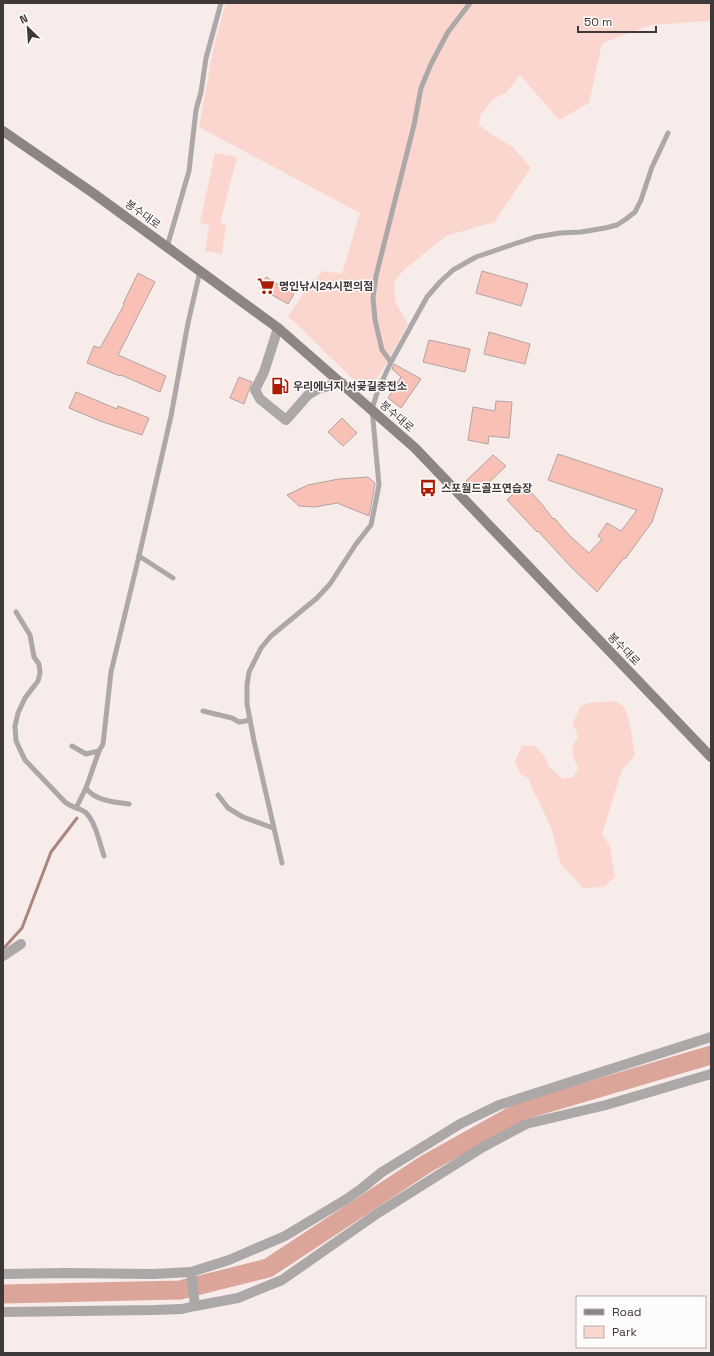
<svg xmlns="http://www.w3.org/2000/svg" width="714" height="1356" viewBox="0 0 714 1356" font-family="'Space Grotesk','Noto Sans KR',sans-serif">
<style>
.green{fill:#fbd6ce}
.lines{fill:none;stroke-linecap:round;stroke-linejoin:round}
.stream{stroke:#ac857d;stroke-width:3}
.river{stroke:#dba59a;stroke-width:19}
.building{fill:#f9c1b6;stroke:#afa4a2}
.lane{stroke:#aca8a7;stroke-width:5}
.street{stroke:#aca8a7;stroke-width:10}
.secondary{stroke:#8c8584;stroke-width:10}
.labels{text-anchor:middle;stroke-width:3;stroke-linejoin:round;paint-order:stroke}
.street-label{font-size:11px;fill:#3e3938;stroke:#fefcfb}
.poi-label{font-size:11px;font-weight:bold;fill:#3e3938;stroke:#fefcfb;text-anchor:start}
</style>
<rect width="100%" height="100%" fill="#f7ecea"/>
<!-- green -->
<g class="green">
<polygon points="226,3 711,3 711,21 651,25 602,43 589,103 559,120 520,75 506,93 493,99 480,115 479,125 490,133 513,147 531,168 494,222 446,236 406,268 394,281 395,302 408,324 382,371 368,389 355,381 288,316 307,288 323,271 342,274 360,213 199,127 214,45"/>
<polygon points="215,153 237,157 220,223 226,224 222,254 205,251 209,225 200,223"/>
<path d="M616,701L625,708L631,730L635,755L622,770L602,834L610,846L615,877L604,887L583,888L560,863L552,830L541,806L534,792L528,778L520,774L515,761L522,746H535L544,756L549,767L563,779L573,777L578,768C572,755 569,749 578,737L573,723L580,707L588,703Z"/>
</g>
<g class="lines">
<!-- stream -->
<polyline class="stream" points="3,949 22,928 51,852 77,818"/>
<!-- river -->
<polyline class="river" points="3,1294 180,1290 268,1268 426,1164 521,1111 711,1055"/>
</g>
<!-- building -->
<g class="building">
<polygon points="482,271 528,284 521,306 476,293"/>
<polygon points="138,273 155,282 118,355 166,376 160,392 121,375 120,376 87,363 94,346 100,348 124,305 123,304"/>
<polygon points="266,277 294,294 288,304 260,288"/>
<polygon points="489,332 530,344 525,364 484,354"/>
<polygon points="429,340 470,349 465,372 423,362"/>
<polygon points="394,364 421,379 401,408 388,398 401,377 392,369"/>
<polygon points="239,377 252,382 244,404 230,398"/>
<polygon points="76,392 117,409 118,406 149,418 142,435 100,421 69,408"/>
<polygon points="496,401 512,402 509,438 489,436 488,444 468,440 473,407 495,411"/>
<polygon points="342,418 357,433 343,446 328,432"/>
<polygon points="558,454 663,489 652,522 625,559 624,558 597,592 570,566 538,531 537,532 507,500 523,484 541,503 553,519 554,518 571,537 589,553 602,539 598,536 607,523 621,531 637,510 548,480"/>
<polygon points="493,455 506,466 478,493 466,481"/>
<polygon points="368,477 375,483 375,485 369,516 337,503 315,507 299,506 287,495 308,485 339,479"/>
</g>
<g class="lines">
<!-- lane -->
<g class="lane">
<polyline points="167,247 189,171 196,110 201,92 206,58 221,3"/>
<polyline points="391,362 382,350 375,320 373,298 376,276 414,125 421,88 431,64 448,32 470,3"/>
<polyline points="139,556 173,578"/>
<path d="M16,612L30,635L34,657L39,664L40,673L38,681L25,698L18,713L15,726L16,741L25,760L65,802C71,807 79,808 85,812C95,820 100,844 104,856"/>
<polyline points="203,711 232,718 239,722 246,721 250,719"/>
<polyline points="72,746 86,754 99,751 103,744 111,672 139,556 171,416 188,323 200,271"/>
<path d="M86,788C95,801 115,802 129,804"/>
<polyline points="218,795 228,808 243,817 273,828"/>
<polyline points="76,808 86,788 99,751"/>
<polyline points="282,863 254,741 247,704 247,685 249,672 261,648 271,636 317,598 330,584 356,544 371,525 379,485 372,409 378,390 391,362 427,297 440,282 453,270 476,257 514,244 536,237 560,233 581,232 605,228 617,225 626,219 635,212 641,200 652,167 668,133"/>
</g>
<!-- street -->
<g class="street">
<polyline points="278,328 264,372 255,390 260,399 286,420 308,395 320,388 342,383"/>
<polyline points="3,956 21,944"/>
<polyline points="191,1272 195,1306 238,1298 282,1280 378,1213 483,1147 526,1124 606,1105 711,1074"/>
<polyline points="3,1274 66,1273 153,1274 191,1272 229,1260 285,1236 345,1200 361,1189 382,1172 460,1124 499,1105 711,1037"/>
<polyline points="3,1312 154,1310 182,1309 195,1306"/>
</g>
<!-- secondary -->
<polyline class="secondary" points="3,131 93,193 278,328 415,448 711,757"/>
</g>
<!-- icons -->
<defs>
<g id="supermarket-bare" transform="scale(1.38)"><path d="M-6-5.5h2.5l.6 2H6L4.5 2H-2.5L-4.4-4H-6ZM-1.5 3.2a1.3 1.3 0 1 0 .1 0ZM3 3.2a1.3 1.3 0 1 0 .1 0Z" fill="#ab1c05" stroke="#fefcfb" stroke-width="2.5" paint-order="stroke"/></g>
<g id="fuel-bare" transform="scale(1.38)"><path d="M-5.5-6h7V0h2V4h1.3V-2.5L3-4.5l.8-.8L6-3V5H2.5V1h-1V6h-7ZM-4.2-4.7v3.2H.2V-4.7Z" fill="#ab1c05" stroke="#fefcfb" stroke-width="2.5" paint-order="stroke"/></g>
<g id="bus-bare" transform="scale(1.38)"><path d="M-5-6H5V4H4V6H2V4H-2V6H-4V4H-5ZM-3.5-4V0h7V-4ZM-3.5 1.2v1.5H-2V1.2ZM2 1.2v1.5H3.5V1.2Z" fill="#ab1c05" stroke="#fefcfb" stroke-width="2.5" paint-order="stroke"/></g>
</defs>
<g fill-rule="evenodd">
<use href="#supermarket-bare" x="266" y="286"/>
<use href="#fuel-bare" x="280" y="386"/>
<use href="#bus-bare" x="428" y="488"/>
</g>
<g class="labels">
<!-- street labels -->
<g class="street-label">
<text transform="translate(143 214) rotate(36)" y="4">봉수대로</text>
<text transform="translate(397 416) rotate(41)" y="4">봉수대로</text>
<text transform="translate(624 649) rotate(46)" y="4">봉수대로</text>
</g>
<!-- poi labels -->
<g class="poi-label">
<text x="279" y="290">명인낚시24시편의점</text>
<text x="293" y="390">우리에너지 서곶길충전소</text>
<text x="441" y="492">스포월드골프연습장</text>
</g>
</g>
<!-- border -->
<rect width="714" height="1356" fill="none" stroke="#3e3938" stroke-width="8"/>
<!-- legend -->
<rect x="576" y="1296" width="130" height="52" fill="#fefcfb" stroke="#b1aead"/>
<rect x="584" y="1309" width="20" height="6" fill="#8c8584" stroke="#b1aead"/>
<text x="612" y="1316" font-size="12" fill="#3e3938">Road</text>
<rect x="584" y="1326" width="20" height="12" fill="#fbd6ce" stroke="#b1aead"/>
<text x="612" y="1336" font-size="12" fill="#3e3938">Park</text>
<!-- north arrow -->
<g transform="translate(28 28) rotate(335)" stroke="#fefcfb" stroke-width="3" paint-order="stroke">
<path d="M0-3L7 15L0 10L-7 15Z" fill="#3e3938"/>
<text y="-6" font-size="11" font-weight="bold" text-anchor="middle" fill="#3e3938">N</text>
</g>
<!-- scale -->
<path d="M578 26v6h78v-6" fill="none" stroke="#3e3938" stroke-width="2"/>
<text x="584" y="26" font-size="12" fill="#3e3938" stroke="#fefcfb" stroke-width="3" paint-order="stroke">50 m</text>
</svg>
